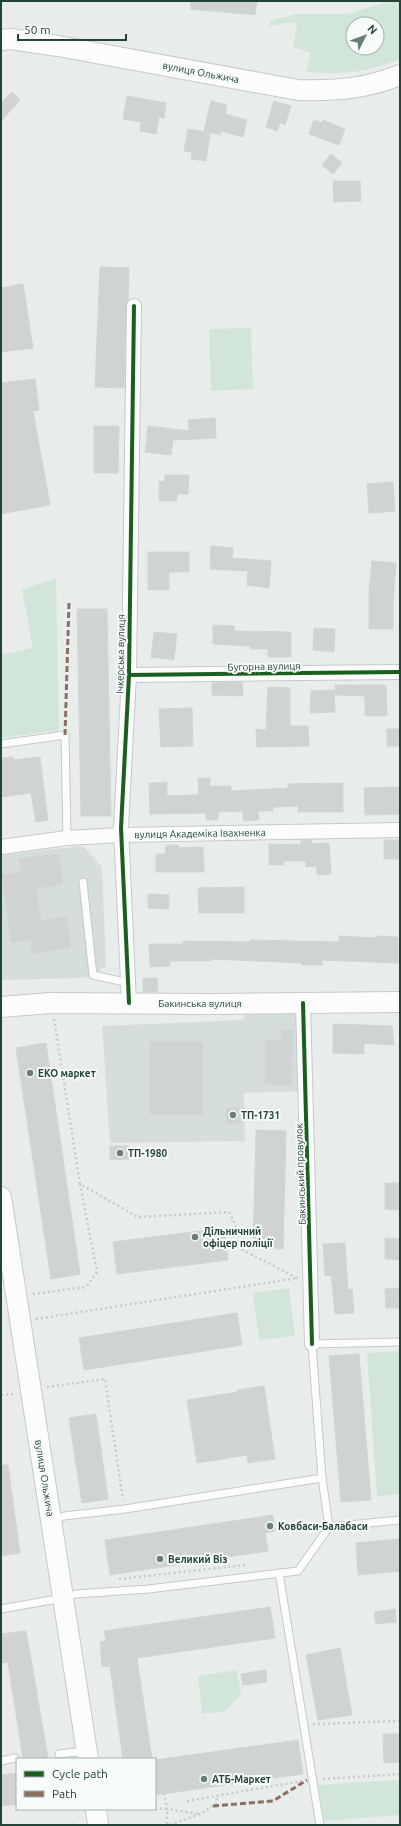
<svg xmlns="http://www.w3.org/2000/svg" width="401" height="1826" viewBox="0 0 401 1826" font-family="Ubuntu,sans-serif">
<style>
.built{fill:#d6dedb}
.green{fill:#d1e6d8;fill-rule:evenodd}
.building{fill:#cfd4d2;stroke:#d1d6d4}
.lines{fill:none;stroke-linecap:round;stroke-linejoin:round}
.lane-casing{stroke:#c5cac8;stroke-width:9}
.street-casing{stroke:#c5cac8;stroke-width:16}
.secondary-casing{stroke:#c3cbc8;stroke-width:22}
.path{stroke:#c3ccca;stroke-width:2.5;stroke-dasharray:2 3;stroke-linecap:butt}
.lane{stroke:#fcfcfc;stroke-width:7}
.street{stroke:#fcfcfc;stroke-width:14}
.secondary{stroke:#fcfcfc;stroke-width:20}
.quiet{stroke:#8d6e63;stroke-width:3;stroke-dasharray:6 3;stroke-linecap:butt}
.cycleway-casing{stroke:#f7fbf9;stroke-width:6}
.cycleway{stroke:#1b5e20;stroke-width:4}
.poi-dot{fill:#697e78;stroke:#f7fbf9;stroke-width:1.5}
.labels{text-anchor:middle;stroke-width:4;stroke-linejoin:round;paint-order:stroke}
.street-label{font-size:10px;fill:#24423a;stroke:#f7fbf9}
.poi-label{font-size:10px;font-weight:bold;fill:#24423a;stroke:#f7fbf9;text-anchor:start}
</style>
<rect width="100%" height="100%" fill="#e8edeb"/>
<!-- built -->
<g class="built">
<polygon points="83,846 102,867 106,966 93,975 84,978 1,980 1,855"/>
<polygon points="298,1009 301,1091 244,1093 245,1141 110,1143 102,1026 242,1020 249,1010"/>
</g>
<!-- green -->
<g class="green">
<path d="M392,1H400V59C367,73 340,75 306,72L311,53L293,47L297,25L292,22L269,26L270,21L296,14H347ZM353,24H377V48H353Z"/>
<polygon points="251,328 253,389 211,391 209,329"/>
<polygon points="56,578 59,730 1,738 1,655 33,648 22,590"/>
<polygon points="289,1288 295,1336 259,1340 253,1293"/>
<polygon points="400,1351 400,1494 377,1496 367,1353"/>
<polygon points="237,1670 241,1694 225,1711 202,1714 198,1676"/>
<polygon points="400,1780 400,1815 325,1821 318,1785"/>
</g>
<!-- building -->
<g class="building">
<polygon points="191,1 257,1 255,15 190,9"/>
<polygon points="12,92 20,100 1,121 1,103"/>
<polygon points="127,96 166,103 164,118 159,117 156,134 140,131 141,122 123,119"/>
<polygon points="211,101 227,105 225,114 247,120 243,137 221,131 220,135 204,131"/>
<polygon points="274,101 291,106 285,125 280,123 277,131 266,127"/>
<polygon points="314,120 322,123 323,120 345,129 339,145 309,134"/>
<polygon points="188,129 210,133 206,161 191,159 192,152 184,151"/>
<polygon points="331,154 342,163 333,174 322,165"/>
<polygon points="333,181 360,181 361,201 334,202"/>
<polygon points="100,267 129,268 128,300 126,306 124,388 95,387"/>
<polygon points="23,284 33,348 1,352 1,288"/>
<polygon points="35,379 39,410 33,411 50,505 1,514 1,383"/>
<polygon points="215,418 216,438 173,440 171,455 145,452 148,426 189,431 188,420"/>
<polygon points="94,426 119,426 118,473 94,473"/>
<polygon points="165,475 189,475 188,494 177,494 177,501 159,501 159,481 165,482"/>
<polygon points="393,482 395,511 369,513 367,484"/>
<polygon points="211,546 233,548 232,558 271,561 269,588 247,585 248,571 210,569"/>
<polygon points="148,552 189,552 189,572 169,572 169,590 148,590"/>
<polygon points="372,561 396,563 393,602 393,629 369,629 369,590"/>
<polygon points="77,609 107,609 111,816 81,816"/>
<polygon points="213,625 234,626 235,631 291,632 291,657 268,657 268,649 251,649 251,646 213,644"/>
<polygon points="314,628 335,629 334,652 313,650"/>
<polygon points="154,632 177,634 174,660 151,657"/>
<polygon points="242,682 243,696 212,695 212,683"/>
<polygon points="335,685 386,685 387,716 365,716 365,696 335,695"/>
<polygon points="268,687 290,688 290,726 308,726 309,746 257,747 256,729 266,730"/>
<polygon points="334,690 335,712 310,713 311,691"/>
<polygon points="192,708 193,746 161,747 159,709"/>
<rect x="387" y="729" width="13" height="17"/>
<polygon points="13,757 13,760 40,757 48,820 36,822 31,793 1,797 1,758"/>
<polygon points="198,778 210,778 210,786 231,786 231,791 288,788 288,784 343,783 343,812 298,812 298,806 273,807 273,811 258,811 259,820 243,821 243,811 218,812 218,820 206,820 206,813 150,814 149,783 167,782 167,796 199,795"/>
<polygon points="400,787 400,814 365,815 364,788"/>
<polygon points="301,840 312,840 312,844 329,843 331,874 317,875 317,866 306,867 306,861 284,861 284,865 269,865 269,844 301,845"/>
<rect x="384" y="840" width="16" height="19"/>
<polygon points="166,845 178,845 179,848 203,847 204,872 156,872 156,854 165,854"/>
<polygon points="59,854 63,884 36,888 41,921 67,917 71,948 32,953 31,940 11,942 2,875 21,873 19,859"/>
<polygon points="244,887 244,913 199,913 198,888"/>
<polygon points="148,894 169,895 169,909 148,908"/>
<polygon points="339,936 377,938 377,936 398,937 398,963 322,960 322,965 302,965 302,963 211,959 211,961 170,961 170,966 150,967 149,944 183,944 183,941 250,942 250,940 339,942"/>
<polygon points="143,978 157,978 158,992 143,992"/>
<polygon points="333,1024 392,1026 394,1045 364,1043 364,1054 333,1053"/>
<polygon points="281,1030 293,1030 291,1085 265,1084 265,1040 281,1040"/>
<polygon points="150,1042 203,1042 202,1115 150,1114"/>
<polygon points="46,1043 80,1274 51,1279 16,1048"/>
<rect x="226" y="1108" width="14" height="15"/>
<polygon points="256,1130 286,1131 283,1249 253,1248"/>
<polygon points="110,1146 129,1146 129,1159 110,1160"/>
<polygon points="385,1183 400,1183 400,1210 385,1209"/>
<polygon points="224,1228 228,1260 117,1274 113,1242"/>
<polygon points="385,1238 400,1239 400,1260 385,1259"/>
<polygon points="345,1243 348,1290 352,1289 354,1313 335,1314 331,1275 325,1276 323,1244"/>
<polygon points="400,1288 400,1308 386,1308 385,1289"/>
<polygon points="237,1313 242,1345 84,1370 79,1338"/>
<polygon points="359,1354 371,1500 341,1502 329,1356"/>
<polygon points="264,1386 275,1459 248,1463 247,1455 197,1463 187,1400 237,1392 237,1390"/>
<polygon points="96,1414 108,1499 82,1503 69,1418"/>
<polygon points="1,1465 8,1465 20,1553 1,1556"/>
<polygon points="273,1515 275,1531 265,1533 268,1551 110,1575 105,1540"/>
<polygon points="400,1539 400,1571 358,1575 356,1543"/>
<polygon points="270,1607 275,1638 137,1658 152,1759 123,1759 110,1666 102,1667 100,1642 106,1641 104,1631"/>
<polygon points="395,1609 396,1622 376,1624 374,1612"/>
<polygon points="26,1631 34,1676 48,1759 23,1759 8,1662 1,1663 1,1634"/>
<polygon points="340,1648 352,1715 318,1720 306,1655"/>
<polygon points="266,1670 267,1682 243,1685 241,1674"/>
<polygon points="383,1734 400,1734 400,1762 384,1763"/>
<polygon points="298,1740 303,1774 155,1795 155,1760"/>
<polygon points="17,1773 17,1804 1,1806 1,1775"/>
</g>
<g class="lines">
<!-- lane casing -->
<g class="lane-casing">
<g id="lane">
<polyline points="1,744 65,735 67,838"/>
<polyline points="83,882 93,975 129,983"/>
<polyline points="53,1520 64,1516 125,1509 322,1478"/>
<polyline points="329,1527 322,1478 312,1344 400,1342"/>
<polyline points="279,1573 320,1825"/>
<polyline points="1,1609 63,1598 76,1594 149,1589 298,1571 329,1527 400,1520"/>
<polyline points="59,1754 85,1751"/>
<polyline points="1,1761 15,1758"/>
</g>
</g>
<!-- street casing -->
<g class="street-casing">
<g id="street">
<polyline points="129,675 400,672"/>
<polyline points="1,847 67,838 121,835 400,830"/>
<polyline points="129,1003 121,828 129,675 134,306"/>
<polyline points="303,1003 312,1344"/>
</g>
</g>
<!-- secondary casing -->
<g class="secondary-casing">
<g id="secondary">
<path d="M1,40L11,39L58,46L298,90C336,91 365,89 400,75"/>
<polyline points="1,1007 50,1003 213,1004 400,1002"/>
<polyline points="1,1197 88,1759"/>
<polyline points="96,1809 98,1825"/>
</g>
</g>
<!-- path -->
<g class="path">
<polyline points="1,909 6,908"/>
<polyline points="54,1019 80,1184 138,1217 229,1212 235,1224 241,1249 297,1278"/>
<polyline points="33,1294 86,1287 97,1272 80,1184"/>
<polyline points="36,1319 298,1278"/>
<polyline points="47,1387 105,1379 123,1500"/>
<polyline points="1,1395 16,1394"/>
<polyline points="119,1579 245,1565"/>
<polyline points="313,1724 400,1721"/>
<polyline points="323,1779 400,1774"/>
<polyline points="164,1793 167,1809 199,1814"/>
<polyline points="187,1801 302,1781"/>
<polyline points="155,1808 167,1809 167,1825"/>
<polyline points="68,1825 74,1824"/>
<polyline points="170,1825 200,1814 217,1803 216,1796"/>
</g>
<!-- lane -->
<use href="#lane" class="lane"/>
<!-- street -->
<use href="#street" class="street"/>
<!-- secondary -->
<use href="#secondary" class="secondary"/>
<!-- quiet -->
<g class="quiet">
<polyline points="65,735 69,602"/>
<polyline points="213,1806 273,1801 307,1780"/>
</g>
<!-- cycleway casing -->
<g class="cycleway-casing">
<g id="cycleway">
<polyline points="129,675 400,672"/>
<polyline points="129,1003 121,828 129,675 134,306"/>
<polyline points="303,1003 312,1344"/>
</g>
</g>
<!-- cycleway -->
<use href="#cycleway" class="cycleway"/>
</g>
<!-- markers -->
<g class="poi-dot">
<circle cx="30" cy="1073" r="4"/>
<circle cx="233" cy="1115" r="4"/>
<circle cx="120" cy="1153" r="4"/>
<circle cx="195" cy="1237" r="4"/>
<circle cx="270" cy="1526" r="4"/>
<circle cx="160" cy="1559" r="4"/>
<circle cx="204" cy="1779" r="4"/>
</g>
<g class="labels">
<!-- street labels -->
<g class="street-label">
<text transform="translate(201 72) rotate(11)" y="4">вулиця Ольжича</text>
<text transform="translate(120 654) rotate(-89)" y="4">Ічкерська вулиця</text>
<text transform="translate(264 666) rotate(-1)" y="4">Бугорна вулиця</text>
<text transform="translate(200 833) rotate(-1)" y="4">вулиця Академіка Івахненка</text>
<text x="200" y="1007">Бакинська вулиця</text>
<text transform="translate(300 1174) rotate(-92)" y="4">Бакинський провулок</text>
<text transform="translate(45 1478) rotate(81)" y="4">вулиця Ольжича</text>
</g>
<!-- poi labels -->
<g class="poi-label">
<text x="38" y="1077">ЕКО маркет</text>
<text x="241" y="1119">ТП-1731</text>
<text x="128" y="1157">ТП-1980</text>
<text x="203" y="1235">Дільничний<tspan x="203" dy="12">офіцер поліції</tspan></text>
<text x="278" y="1530">Ковбаси-Балабаси</text>
<text x="168" y="1563">Великий Віз</text>
<text x="212" y="1783">АТБ-Маркет</text>
</g>
</g>
<!-- border -->
<rect width="401" height="1826" fill="none" stroke="#24423a" stroke-width="4"/>
<!-- legend -->
<rect x="16" y="1758" width="140" height="52" fill="#f7fbf9" stroke="#a3b1ad"/>
<rect x="24" y="1771" width="20" height="6" fill="#1b5e20" stroke="#a3b1ad"/>
<text x="52" y="1778" font-size="12" fill="#24423a">Cycle path</text>
<rect x="24" y="1791" width="20" height="6" fill="#8d6e63" stroke="#a3b1ad"/>
<text x="52" y="1798" font-size="12" fill="#24423a">Path</text>
<!-- north arrow -->
<g transform="translate(365 36) rotate(48)"><circle r="19" fill="#f7fbf9" stroke="#a3b1ad"/>
<path d="M0-3L7 15L0 10L-7 15Z" fill="#697e78"/>
<text y="-6" font-size="11" font-weight="bold" text-anchor="middle" fill="#24423a">N</text>
</g>
<!-- scale -->
<path d="M18 34v6h108v-6" fill="none" stroke="#24423a" stroke-width="2"/>
<text x="24" y="34" font-size="12" fill="#24423a" stroke="#f7fbf9" stroke-width="3" paint-order="stroke">50 m</text>
</svg>
